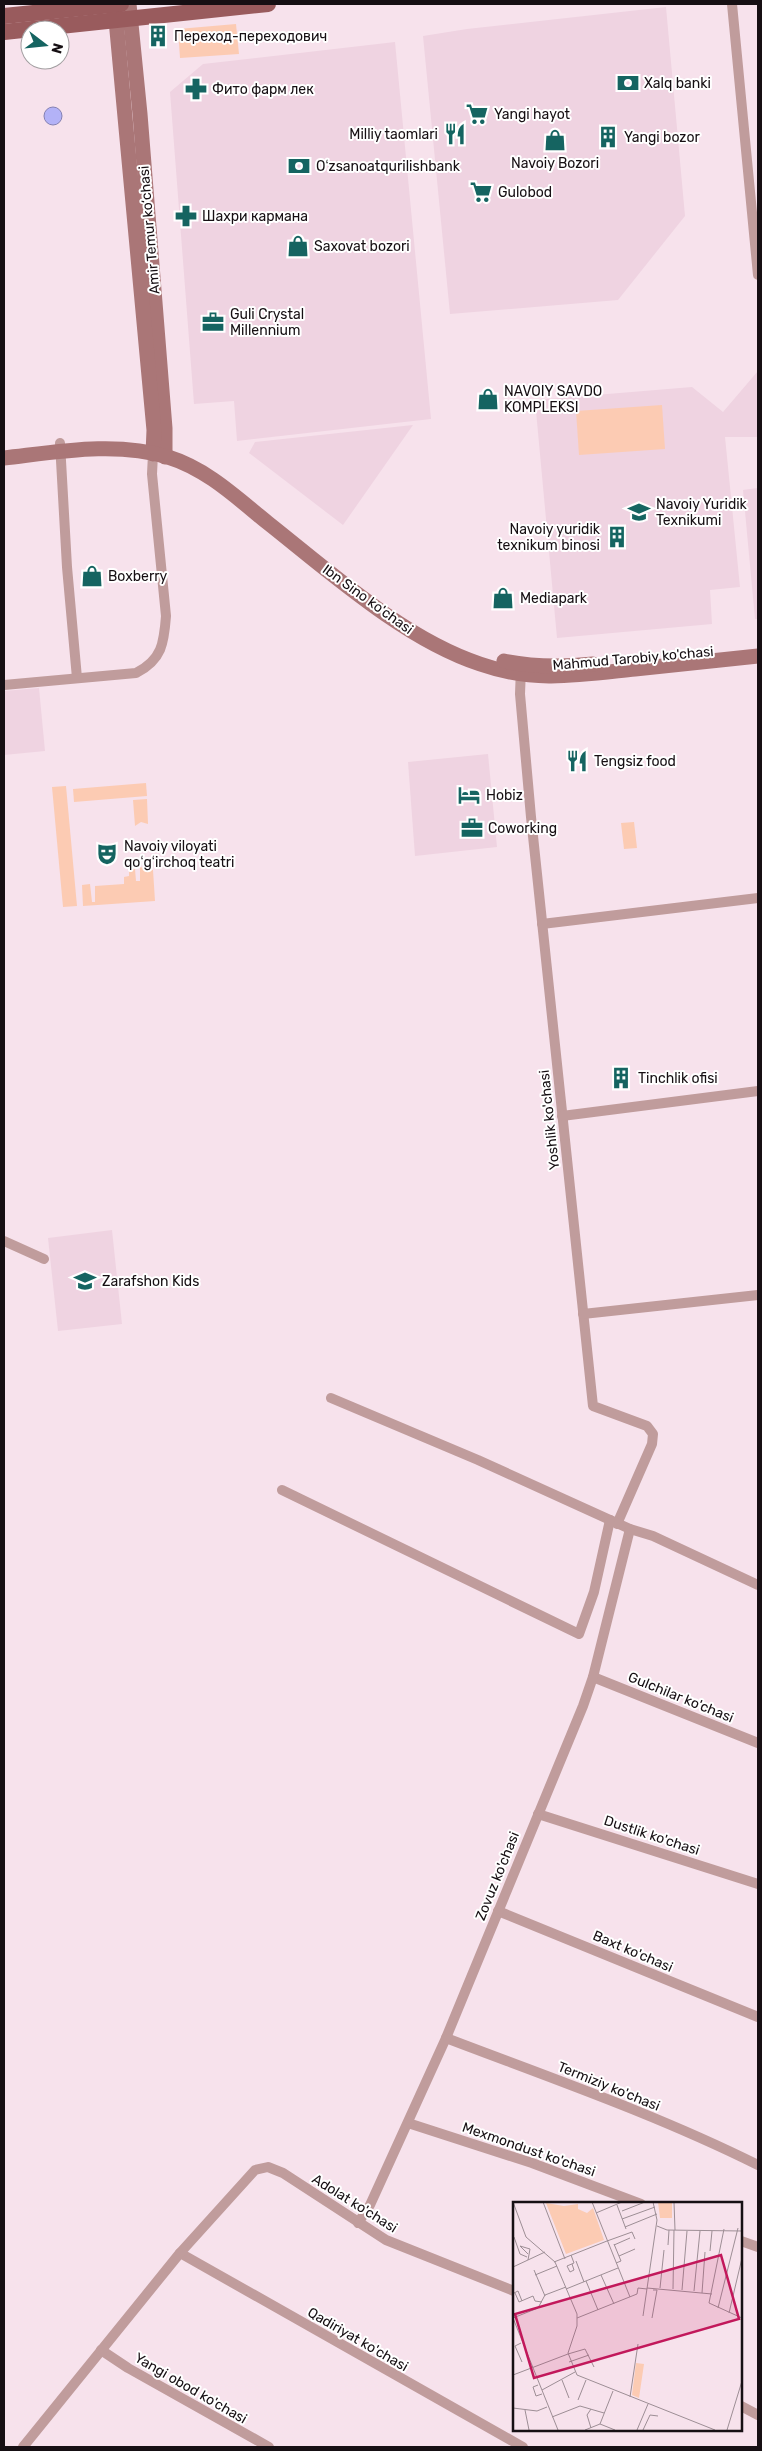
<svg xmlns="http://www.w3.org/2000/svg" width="762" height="2451" viewBox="0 0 762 2451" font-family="Rubik,sans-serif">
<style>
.built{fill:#efd3e1}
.green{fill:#fccbb3}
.water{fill:#b3b2f7;stroke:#8481b3}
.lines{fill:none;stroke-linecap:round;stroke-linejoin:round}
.street{stroke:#c09c9c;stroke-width:10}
.secondary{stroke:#aa7677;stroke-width:15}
.primary{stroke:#995b5d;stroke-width:16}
.labels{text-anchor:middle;stroke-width:4;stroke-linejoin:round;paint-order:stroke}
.poi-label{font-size:14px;fill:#160f13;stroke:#fff;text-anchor:start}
.street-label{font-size:14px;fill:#160f13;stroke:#fff}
.inset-road{fill:none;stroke:#9d8e95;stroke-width:1}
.view{fill:#c2185b;fill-opacity:0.15;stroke:#c2185b;stroke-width:2.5}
.inset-edge{fill:none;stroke:#160f13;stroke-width:2.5}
</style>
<rect width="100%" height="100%" fill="#f7e2ec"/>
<!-- built -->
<g class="built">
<polygon points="666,7 685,216 618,300 450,314 423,36 467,29"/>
<polygon points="395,42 431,419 237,441 234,401 194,404 170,92 203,64"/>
<polygon points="758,371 758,437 725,437 740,587 710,590 712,624 557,638 535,400 692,387 723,412"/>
<polygon points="413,425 343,525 249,453 255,442"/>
<polygon points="758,488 758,619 755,619 743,490"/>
<polygon points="39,688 45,751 4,755 4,691"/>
<polygon points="488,754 497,847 415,856 408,762"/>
<polygon points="112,1230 122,1324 58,1331 48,1238"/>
</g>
<!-- green -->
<g class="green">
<polygon points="236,24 239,54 180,58 178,29"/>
<polygon points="662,405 665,449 579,455 576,411"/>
<polygon points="146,783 147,796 74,802 73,789"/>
<polygon points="66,786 77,906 63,907 52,787"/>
<polygon points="147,799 148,824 141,822 135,826 133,800"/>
<polygon points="634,822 637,848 624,849 621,823"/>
<polygon points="140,867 153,870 155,901 83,906 82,885 90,884 92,902 95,902 95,886 124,884 124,877 129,876 129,870 135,869 136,881 140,881"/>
</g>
<!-- water -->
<circle class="water" cx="53" cy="116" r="9"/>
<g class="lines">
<!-- street -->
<g class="street">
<polyline points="732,4 758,275"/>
<polyline points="60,443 67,567 77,678"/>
<polyline points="521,668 520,694 531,817 593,1406 647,1426 653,1434 652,1444 617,1524"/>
<path d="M4,685L136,673C162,660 164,643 166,616L152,474L153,454"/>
<polyline points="542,924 758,898"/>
<polyline points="562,1116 758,1091"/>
<polyline points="4,1241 44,1259"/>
<polyline points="583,1314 758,1295"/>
<polyline points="331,1398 478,1460 630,1529 653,1536 758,1585"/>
<polyline points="282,1490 579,1634 594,1592 610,1520"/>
<polyline points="593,1677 758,1743"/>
<polyline points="538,1814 758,1884"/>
<polyline points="498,1911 758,2017"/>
<path d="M446,2038C551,2078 658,2115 758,2165"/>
<polyline points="408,2123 532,2163 641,2204"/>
<polyline points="358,2223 370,2205 446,2038 583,1706 593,1677 630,1529"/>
<polyline points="741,2241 758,2247"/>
<polyline points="180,2253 523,2447"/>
<polyline points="101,2350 128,2368 269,2447"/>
<polyline points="741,2406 758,2415"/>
<polyline points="23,2447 180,2253 255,2170 268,2167 283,2173 386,2240 514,2291"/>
</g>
<!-- secondary -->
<g class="secondary">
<polyline points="129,4 140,114 165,428 165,457"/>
<polyline points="115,9 154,430 153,454"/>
<path d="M4,458C57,452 116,441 168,457C207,469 237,498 268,523C330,572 404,639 480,664C534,683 579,675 635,669C676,665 717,660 758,656"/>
<path d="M504,661C533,667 563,667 593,664"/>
</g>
<!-- primary -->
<g class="primary">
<polyline points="4,16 121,4"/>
<polyline points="4,32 268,4"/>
</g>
</g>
<!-- icons -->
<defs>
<g id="building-bare" transform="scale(1.725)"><path d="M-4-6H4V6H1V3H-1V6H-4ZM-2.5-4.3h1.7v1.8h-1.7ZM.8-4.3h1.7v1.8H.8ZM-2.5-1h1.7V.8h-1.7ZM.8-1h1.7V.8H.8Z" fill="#156461" stroke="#fff" stroke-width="2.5" paint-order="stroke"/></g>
<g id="bank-bare" transform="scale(1.725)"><path d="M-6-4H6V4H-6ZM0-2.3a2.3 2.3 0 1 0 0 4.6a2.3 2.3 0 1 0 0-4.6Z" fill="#156461" stroke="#fff" stroke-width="2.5" paint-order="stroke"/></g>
<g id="pharmacy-bare" transform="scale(1.725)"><path d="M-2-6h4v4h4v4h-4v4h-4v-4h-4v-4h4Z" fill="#156461" stroke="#fff" stroke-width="2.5" paint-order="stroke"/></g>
<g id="supermarket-bare" transform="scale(1.725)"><path d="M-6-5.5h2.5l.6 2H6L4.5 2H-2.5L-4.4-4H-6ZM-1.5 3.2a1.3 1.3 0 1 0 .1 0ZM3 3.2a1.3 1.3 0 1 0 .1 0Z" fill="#156461" stroke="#fff" stroke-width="2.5" paint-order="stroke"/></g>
<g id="restaurant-bare" transform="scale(1.725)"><path d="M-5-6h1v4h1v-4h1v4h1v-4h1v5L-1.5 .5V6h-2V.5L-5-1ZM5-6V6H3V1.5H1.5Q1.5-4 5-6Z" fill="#156461" stroke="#fff" stroke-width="2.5" paint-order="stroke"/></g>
<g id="shop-bare" transform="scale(1.725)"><path d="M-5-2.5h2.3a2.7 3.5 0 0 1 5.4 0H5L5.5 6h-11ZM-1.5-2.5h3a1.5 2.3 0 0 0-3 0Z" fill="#156461" stroke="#fff" stroke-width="2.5" paint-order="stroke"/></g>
<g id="office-bare" transform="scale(1.725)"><path d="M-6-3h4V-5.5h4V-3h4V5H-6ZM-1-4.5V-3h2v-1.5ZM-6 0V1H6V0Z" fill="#156461" stroke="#fff" stroke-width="2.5" paint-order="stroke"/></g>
<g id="university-bare" transform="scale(1.725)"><path d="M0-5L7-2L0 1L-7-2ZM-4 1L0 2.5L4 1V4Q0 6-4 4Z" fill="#156461" stroke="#fff" stroke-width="2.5" paint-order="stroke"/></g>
<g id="hotel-bare" transform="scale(1.725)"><path d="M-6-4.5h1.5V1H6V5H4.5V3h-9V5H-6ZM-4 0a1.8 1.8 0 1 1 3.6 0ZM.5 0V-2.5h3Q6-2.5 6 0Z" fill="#156461" stroke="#fff" stroke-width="2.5" paint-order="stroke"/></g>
<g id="theatre-bare" transform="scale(1.725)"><path d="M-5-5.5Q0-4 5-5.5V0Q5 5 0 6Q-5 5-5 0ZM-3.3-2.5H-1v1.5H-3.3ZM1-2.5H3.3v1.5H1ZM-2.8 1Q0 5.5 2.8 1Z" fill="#156461" stroke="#fff" stroke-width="2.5" paint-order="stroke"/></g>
<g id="school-bare" transform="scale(1.725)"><path d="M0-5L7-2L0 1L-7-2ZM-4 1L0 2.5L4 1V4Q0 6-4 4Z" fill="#156461" stroke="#fff" stroke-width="2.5" paint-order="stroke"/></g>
</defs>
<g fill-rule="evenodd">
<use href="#building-bare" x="158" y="36"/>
<use href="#bank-bare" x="628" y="83"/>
<use href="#pharmacy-bare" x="196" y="89"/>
<use href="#supermarket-bare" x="477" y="114"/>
<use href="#restaurant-bare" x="455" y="134"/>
<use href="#building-bare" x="608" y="137"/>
<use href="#shop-bare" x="555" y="140"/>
<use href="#bank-bare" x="299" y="166"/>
<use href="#supermarket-bare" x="481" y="192"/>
<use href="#pharmacy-bare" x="186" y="216"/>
<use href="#shop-bare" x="298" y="246"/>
<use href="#office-bare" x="213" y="322"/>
<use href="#shop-bare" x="488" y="399"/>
<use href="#university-bare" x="639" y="512"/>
<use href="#building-bare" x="617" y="537"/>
<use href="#shop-bare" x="92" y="576"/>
<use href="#shop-bare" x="503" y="598"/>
<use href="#restaurant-bare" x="577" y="761"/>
<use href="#hotel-bare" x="469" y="795"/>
<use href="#office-bare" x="472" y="828"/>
<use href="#theatre-bare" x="107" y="854"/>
<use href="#building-bare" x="621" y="1078"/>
<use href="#school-bare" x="85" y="1281"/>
</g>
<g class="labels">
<!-- poi labels -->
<g class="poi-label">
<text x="174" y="41">Переход-переходович</text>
<text x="644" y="88">Xalq banki</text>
<text x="212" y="94">Фито фарм лек</text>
<text x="494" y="119">Yangi hayot</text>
<text x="438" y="139" text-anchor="end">Milliy taomlari</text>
<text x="624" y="142">Yangi bozor</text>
<text x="555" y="168" text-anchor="middle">Navoiy Bozori</text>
<text x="316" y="171">Oʻzsanoatqurilishbank</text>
<text x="498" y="197">Gulobod</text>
<text x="202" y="221">Шахри кармана</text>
<text x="314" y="251">Saxovat bozori</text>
<text x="230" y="319">Guli Crystal<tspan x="230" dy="16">Millennium</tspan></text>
<text x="504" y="396">NAVOIY SAVDO<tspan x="504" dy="16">KOMPLEKSI</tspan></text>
<text x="656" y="509">Navoiy Yuridik<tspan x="656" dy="16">Texnikumi</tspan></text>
<text x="600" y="534" text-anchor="end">Navoiy yuridik<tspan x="600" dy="16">texnikum binosi</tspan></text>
<text x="108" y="581">Boxberry</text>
<text x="520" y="603">Mediapark</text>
<text x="594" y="766">Tengsiz food</text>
<text x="486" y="800">Hobiz</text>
<text x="488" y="833">Coworking</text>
<text x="124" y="851">Navoiy viloyati<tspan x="124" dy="16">qoʻgʻirchoq teatri</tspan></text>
<text x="638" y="1083">Tinchlik ofisi</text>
<text x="102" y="1286">Zarafshon Kids</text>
</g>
<!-- street labels -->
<g class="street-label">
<text transform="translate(149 230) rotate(-95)" y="5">Amir Temur ko‘chasi</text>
<text transform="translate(368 599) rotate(36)" y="5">Ibn Sino ko'chasi</text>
<text transform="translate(633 658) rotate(-5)" y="5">Mahmud Tarobiy ko'chasi</text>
<text transform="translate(549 1120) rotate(-96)" y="5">Yoshlik ko'chasi</text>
<text transform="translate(681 1697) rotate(22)" y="5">Gulchilar ko'chasi</text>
<text transform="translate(652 1835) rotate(18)" y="5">Dustlik ko'chasi</text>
<text transform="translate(497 1876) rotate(-68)" y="5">Zovuz ko'chasi</text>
<text transform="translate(633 1951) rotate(23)" y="5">Baxt ko'chasi</text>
<text transform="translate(609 2086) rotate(22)" y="5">Termiziy ko'chasi</text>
<text transform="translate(529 2149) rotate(19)" y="5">Mexmondust ko'chasi</text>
<text transform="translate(355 2203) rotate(32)" y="5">Adolat ko'chasi</text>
<text transform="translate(358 2339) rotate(30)" y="5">Qadiriyat ko'chasi</text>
<text transform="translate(191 2388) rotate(30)" y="5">Yangi obod ko'chasi</text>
</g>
</g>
<!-- overview -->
<g transform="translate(513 2202)">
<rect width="229" height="229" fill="#f7e2ec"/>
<path d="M145,0H159V16H147ZM33,1L51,4L65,2V7L74,11L80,6L91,38L53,52ZM123,161L131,162L126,196L119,193Z" fill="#fccbb3"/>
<path class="inset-road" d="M0,0L13,35L42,60L64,112V124L55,151L64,173L202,228M30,0L52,57M40,0H63M79,0L117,95M161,0L162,28M104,3L113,27M109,9L132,0M83,11L109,0M109,17L142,5M144,24L154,28L229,29M112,25L144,12M211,27L196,101L229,116M1,35L7,52L14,55M94,39L119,30L122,37M101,42L108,59L103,61M101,43L117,36M155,43L156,28M197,49L199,29M58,53L61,61L54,64L57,70L61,68L59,62M106,54L122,47M15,58L17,47L7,44L15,52M63,59L71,80M41,60L94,39M0,65L32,50M21,68L32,94M22,73L44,64M88,73L101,102M73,79L85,108M134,86L199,92M147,86L151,48M53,87L105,66M160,87L161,28M169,88L174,29M181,89L187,29M1,91L5,89L9,99M2,91L6,100L20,94L22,99L29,100M189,91L192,50M205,106L225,26M216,111L229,56M130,114L144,18L140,0M0,116L25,106L32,93L53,85M0,116L45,228M64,116L124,92L125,86L134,87M139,116L144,88H140M8,141L2,144L9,160M55,152L72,147L81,165M56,160L76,153M0,173L55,152M49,178L56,196M25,183L20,185L23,194L29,192M29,188L62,170M117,195L125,142M65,198L73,178M0,206L24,209L34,205M78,207L74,213L78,226M12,208L16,228M39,215L67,204L91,211M87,222L102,228M72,228L87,222L100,189M124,228L135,202M130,228L137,213L145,214M214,228L229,179"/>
<path class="view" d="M208,53L226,117L21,176L2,112Z"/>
<rect width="229" height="229" class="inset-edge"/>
</g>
<!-- border -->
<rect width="762" height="2451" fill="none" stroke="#160f13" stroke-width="10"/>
<!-- north arrow -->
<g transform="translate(45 45) rotate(106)"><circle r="24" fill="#ffffff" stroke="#a29fa1"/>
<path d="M0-4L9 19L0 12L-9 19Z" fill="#156461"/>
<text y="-8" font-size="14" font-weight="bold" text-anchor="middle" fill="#160f13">N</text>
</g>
</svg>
